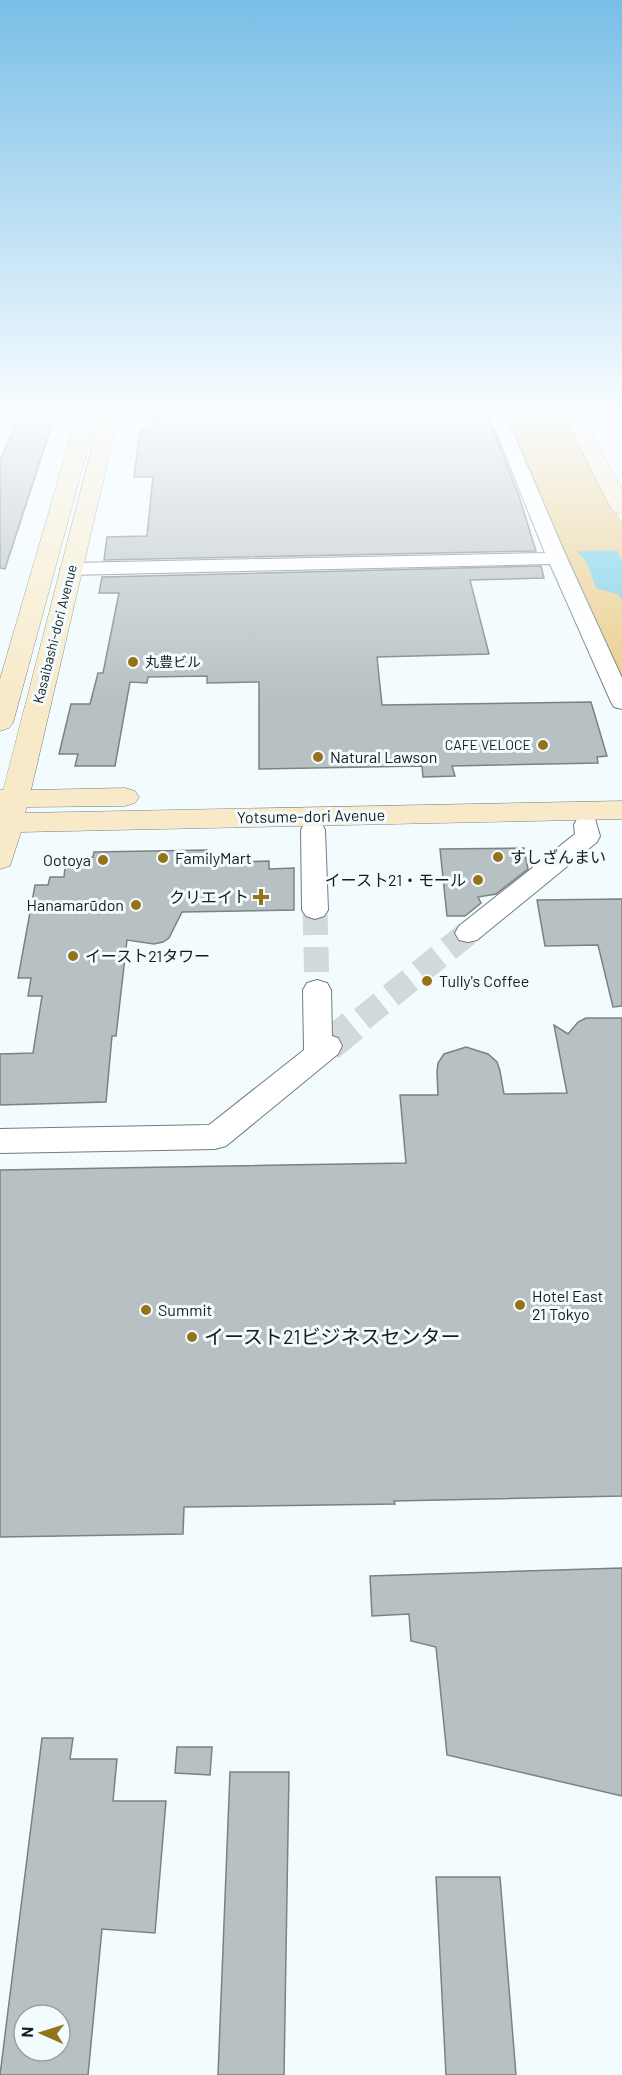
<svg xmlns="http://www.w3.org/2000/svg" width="622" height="2075" viewBox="0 0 622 2075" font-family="Barlow,'Noto Sans JP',sans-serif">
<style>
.green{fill:#eacc8a}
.water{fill:#73cce5}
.building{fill:#b7c0c3;stroke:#798284;stroke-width:1.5;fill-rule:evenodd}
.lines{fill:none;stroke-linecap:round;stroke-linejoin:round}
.street-tunnel-far1{stroke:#d1d9dc;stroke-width:25;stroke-dasharray:25 12;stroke-linecap:butt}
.street-tunnel{stroke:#d1d9dc;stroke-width:32;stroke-dasharray:32 16;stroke-linecap:butt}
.street-casing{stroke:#737c7e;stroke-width:2}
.secondary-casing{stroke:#737c7e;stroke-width:1}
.street{fill:#fff;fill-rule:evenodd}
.secondary{fill:#f8eac8;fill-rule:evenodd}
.poi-dot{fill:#95731b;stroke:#f2fbfe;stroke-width:2}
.labels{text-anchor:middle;stroke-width:6;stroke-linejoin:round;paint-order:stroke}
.far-street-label{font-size:14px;fill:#171b1c;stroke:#f2fbfe}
.far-poi-label{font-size:14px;fill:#171b1c;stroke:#f2fbfe;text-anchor:start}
.poi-label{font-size:16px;fill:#171b1c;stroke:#f2fbfe;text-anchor:start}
.street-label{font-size:16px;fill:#171b1c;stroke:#f2fbfe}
.near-poi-label{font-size:20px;fill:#171b1c;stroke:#f2fbfe;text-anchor:start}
</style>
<rect width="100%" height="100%" fill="#f2fbfe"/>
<!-- green -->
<polygon class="green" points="500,409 562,409 622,522 622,682"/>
<!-- water -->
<polygon class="water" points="617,550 622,561 622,601 618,594 596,588 587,563 577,551"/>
<!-- building -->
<g class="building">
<polygon points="22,409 57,409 5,569 0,568 0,461"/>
<polygon points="154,409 469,409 470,415 487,414 519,496 536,551 104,560 107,537 147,536 153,477 134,477 140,430 152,430"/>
<polygon points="541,566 544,578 470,580 489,654 377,657 382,705 591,702 607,756 597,757 598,763 452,766 455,776 423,777 422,766 259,769 259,682 207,683 207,676 148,677 147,683 130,682 115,766 75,766 78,754 59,754 71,704 90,704 98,673 103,673 119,593 99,593 102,577"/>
<polygon points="524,848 528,869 496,894 478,897 481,903 465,916 447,916 440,849"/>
<polygon points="207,850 207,855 237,854 237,862 269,861 269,869 294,868 294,910 182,912 169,938 163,942 154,944 127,940 116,1036 112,1036 106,1102 0,1105 0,1054 33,1053 42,996 28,996 31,978 18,978 35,885 48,885 50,877 64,877 65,868 77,868 79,858 93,857 94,852"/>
<polygon points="622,899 622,1006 613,1007 598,945 545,946 537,900"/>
<polygon points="586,1018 622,1018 622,1496 394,1501 395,1504 184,1507 183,1534 0,1537 0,1170 406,1163 400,1095 438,1095 437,1072 438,1063 444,1054 466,1047 488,1054 497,1062 500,1071 504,1094 567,1093 554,1025 568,1034 578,1022"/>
<polygon points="622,1568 622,1796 447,1755 436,1647 411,1641 409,1614 372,1616 370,1576"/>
<path d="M42,1738H73L70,1759H117L113,1801H166L155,1933L102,1929L88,2075H0ZM24,2015H60V2051H24Z"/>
<polygon points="177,1747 212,1747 210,1775 175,1773"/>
<polygon points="230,1772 289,1772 284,2075 218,2075"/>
<polygon points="436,1877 500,1877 516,2075 446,2075"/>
</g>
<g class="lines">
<!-- street-tunnel-far1 -->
<g class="street-tunnel-far1">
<polyline points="315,910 317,990"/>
<polyline points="362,1019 468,933"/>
</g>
<!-- street-tunnel -->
<polyline class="street-tunnel" points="328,1046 363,1017"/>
<!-- street casing -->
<g class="street-casing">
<g id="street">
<polygon points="487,409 503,409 567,558 622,678 622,709 614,707 611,702 550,564 70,575 60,569 70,563 545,553"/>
<polygon points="586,817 595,819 600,836 597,842 477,940 468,942 459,940 455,933 459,926 575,834 574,825 577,819"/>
<polygon points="313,822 322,824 325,830 328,910 324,916 315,919 306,916 302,910 301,830 304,824"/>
<polygon points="317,980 327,983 331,990 332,1036 338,1038 342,1046 338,1054 226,1146 215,1149 0,1153 0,1129 209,1125 304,1050 303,990 307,983"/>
</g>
</g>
<!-- secondary casing -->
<g class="secondary-casing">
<g id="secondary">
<polygon points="102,409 120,409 31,790 125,788 135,791 139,797 135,803 125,806 27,807 25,813 622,801 622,819 21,832 10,866 0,869 0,790 3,790"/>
<polygon points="560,409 578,409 622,489 622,514 615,512 611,508"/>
<polygon points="82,427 92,433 13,723 9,728 0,731 0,679 72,433"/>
</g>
</g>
<!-- street -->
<use href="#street" class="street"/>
<!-- secondary -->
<use href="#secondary" class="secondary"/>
</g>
<!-- sky -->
<linearGradient id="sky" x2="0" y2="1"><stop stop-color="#79bee7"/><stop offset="0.59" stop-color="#f9fdff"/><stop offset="1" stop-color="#f9fdff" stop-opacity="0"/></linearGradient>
<rect width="622" height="699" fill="url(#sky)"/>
<!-- markers -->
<g class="poi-dot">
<circle cx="133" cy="662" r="6"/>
<circle cx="543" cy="745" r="6"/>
<circle cx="318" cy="757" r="6"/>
<circle cx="498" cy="857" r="6"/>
<circle cx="163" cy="858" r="6"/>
<circle cx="103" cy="860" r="6"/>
<circle cx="478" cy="880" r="6"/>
<path d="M258 888h6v6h6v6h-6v6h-6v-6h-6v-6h6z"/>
<circle cx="136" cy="905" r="6"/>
<circle cx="73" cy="956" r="6"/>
<circle cx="427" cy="981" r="6"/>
<circle cx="520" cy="1305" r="6"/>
<circle cx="146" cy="1310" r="6"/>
<circle cx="192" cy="1337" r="6"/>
</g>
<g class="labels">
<!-- far-street labels -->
<g class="far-street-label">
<text transform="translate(55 634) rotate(-76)" y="5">Kasaibashi-dori Avenue</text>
</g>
<!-- far-poi labels -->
<g class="far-poi-label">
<text x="145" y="667">丸豊ビル</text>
<text x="531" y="750" text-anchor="end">CAFE VELOCE</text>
</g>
<!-- poi labels -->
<g class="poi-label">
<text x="330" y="763">Natural Lawson</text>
<text x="510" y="863">すしざんまい</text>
<text x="175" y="864">FamilyMart</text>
<text x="91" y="866" text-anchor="end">Ootoya</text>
<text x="466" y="886" text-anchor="end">イース卜21・モール</text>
<text x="249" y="903" text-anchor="end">クリエイト</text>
<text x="124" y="911" text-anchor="end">Hanamarūdon</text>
<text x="85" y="962">イースト21タワー</text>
<text x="439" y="987">Tully's Coffee</text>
<text x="532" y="1302">Hotel East<tspan x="532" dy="18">21 Tokyo</tspan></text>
<text x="158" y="1316">Summit</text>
</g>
<!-- street labels -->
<g class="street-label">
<text transform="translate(311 816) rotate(-1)" y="6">Yotsume-dori Avenue</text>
</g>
<!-- near-poi labels -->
<g class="near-poi-label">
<text x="204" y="1344">イースト21ビジネスセンター</text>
</g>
</g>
<!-- north arrow -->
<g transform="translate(42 2033) rotate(273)"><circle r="28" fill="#f2fbfe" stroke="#9aa1a4" stroke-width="1.5"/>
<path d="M0-4.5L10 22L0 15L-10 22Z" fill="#95731b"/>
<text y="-9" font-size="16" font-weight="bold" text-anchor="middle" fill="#171b1c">N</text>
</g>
</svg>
